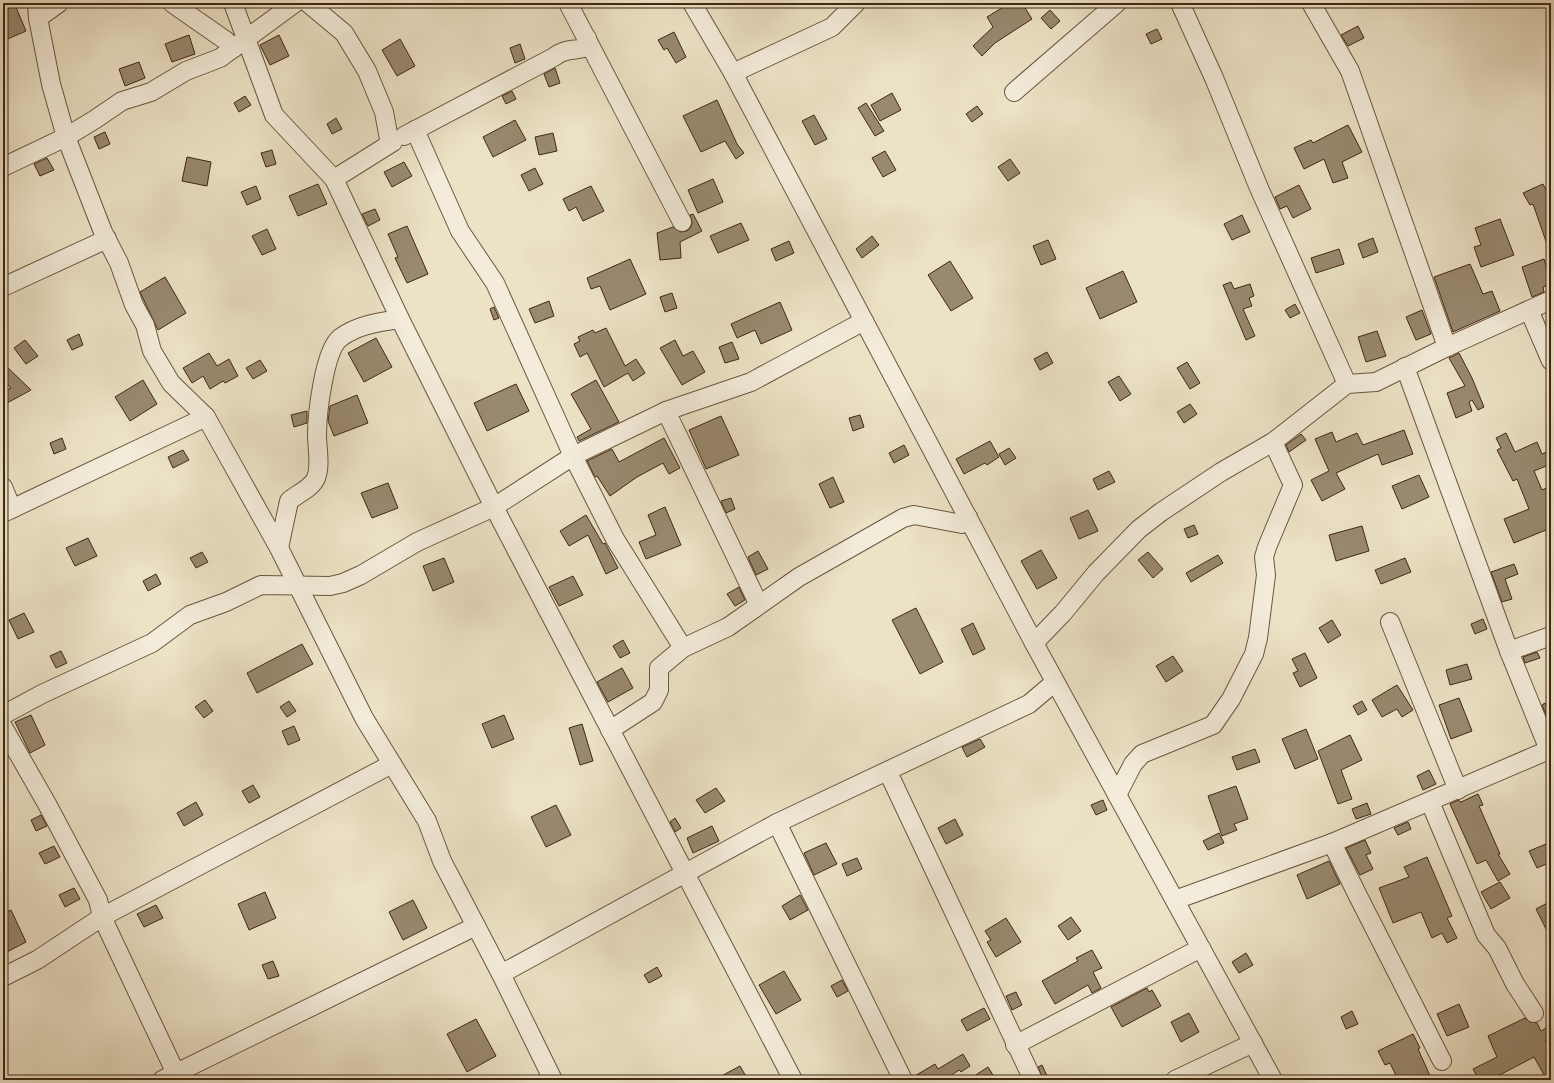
<svg xmlns="http://www.w3.org/2000/svg" width="1554" height="1083" viewBox="0 0 1554 1083" font-family="'IM FELL Great Primer',serif">
<style>
.building{fill:#998970;stroke:#3f2812}
.lines{fill:none;stroke-linecap:round;stroke-linejoin:round}
.minor-casing{stroke:#6a563f;stroke-width:20}
.minor{stroke:#f3ecda;stroke-width:18}
</style>
<rect width="100%" height="100%" fill="#ece2c6"/>
<filter id="stains"><feTurbulence type="fractalNoise" baseFrequency=".005" numOctaves="4"/><feColorMatrix values="0 0 0 0 .2 0 0 0 0 .09 0 0 0 0 .02 0 0 0 .5 -.17"/></filter>
<radialGradient id="worn" r=".72"><stop offset=".6" stop-color="#630" stop-opacity="0"/><stop offset="1" stop-color="#630" stop-opacity=".3"/></radialGradient>
<!-- building -->
<g class="building">
<polygon points="1010,3 1022,3 1032,19 995,43 982,56 973,46 993,27 987,17"/>
<polygon points="15,5 26,31 3,41 3,11"/>
<polygon points="1050,10 1060,21 1051,29 1041,18"/>
<polygon points="1358,26 1364,38 1348,46 1341,35"/>
<polygon points="1157,29 1162,39 1151,44 1146,34"/>
<polygon points="674,32 686,57 676,63 667,48 664,50 658,40"/>
<polygon points="189,35 195,54 172,62 165,44"/>
<polygon points="279,35 289,56 270,65 260,45"/>
<polygon points="400,39 415,66 397,76 382,50"/>
<polygon points="520,44 525,59 515,63 510,48"/>
<polygon points="139,62 145,78 125,86 119,69"/>
<polygon points="555,68 560,83 549,87 544,74"/>
<polygon points="512,91 516,99 506,104 502,96"/>
<polygon points="892,93 901,110 880,121 871,105"/>
<polygon points="245,96 251,105 239,112 234,103"/>
<polygon points="717,100 737,144 744,153 736,159 725,141 701,152 683,116"/>
<polygon points="866,103 884,131 875,136 858,108"/>
<polygon points="977,106 983,114 972,122 966,114"/>
<polygon points="814,115 827,139 815,145 802,121"/>
<polygon points="336,118 342,129 332,134 327,124"/>
<polygon points="515,120 526,140 493,157 483,137"/>
<polygon points="1348,125 1362,152 1342,162 1348,178 1333,183 1324,159 1304,169 1294,148 1311,140 1313,143"/>
<polygon points="105,132 110,144 99,149 94,137"/>
<polygon points="553,133 557,151 539,155 535,137"/>
<polygon points="272,150 276,164 266,167 261,153"/>
<polygon points="885,151 896,170 883,177 872,158"/>
<polygon points="187,157 211,162 207,186 182,181"/>
<polygon points="47,158 54,170 40,176 34,164"/>
<polygon points="1010,159 1020,173 1008,181 998,167"/>
<polygon points="404,162 412,176 392,187 384,172"/>
<polygon points="535,168 543,184 529,191 521,175"/>
<polygon points="713,179 723,202 698,213 688,190"/>
<polygon points="318,184 327,204 298,216 289,196"/>
<polygon points="1543,184 1551,200 1551,250 1549,250 1533,204 1530,205 1523,193"/>
<polygon points="1299,185 1311,209 1293,218 1287,206 1280,209 1275,197"/>
<polygon points="256,186 261,199 247,205 241,192"/>
<polygon points="591,186 604,211 583,221 576,207 569,211 563,199"/>
<polygon points="375,209 380,220 368,226 362,214"/>
<polygon points="693,214 702,231 680,242 681,258 660,260 657,233 673,227 681,232 687,231 691,227 692,222 690,215"/>
<polygon points="1242,215 1250,232 1232,240 1224,224"/>
<polygon points="1500,219 1514,255 1481,267 1474,247 1481,245 1475,228"/>
<polygon points="741,223 749,240 718,253 710,236"/>
<polygon points="407,226 428,274 407,283 395,258 398,257 388,234"/>
<polygon points="267,229 276,249 262,255 252,236"/>
<polygon points="872,236 879,245 862,258 856,249"/>
<polygon points="1373,238 1378,252 1363,258 1358,244"/>
<polygon points="1048,240 1056,259 1041,265 1033,246"/>
<polygon points="789,241 794,253 776,261 771,249"/>
<polygon points="1339,249 1344,264 1316,273 1311,258"/>
<polygon points="630,259 646,294 610,310 600,286 591,289 587,278"/>
<polygon points="1544,259 1551,284 1543,287 1544,292 1532,297 1522,267"/>
<polygon points="950,261 973,298 951,311 928,275"/>
<polygon points="1470,264 1483,294 1492,291 1500,311 1453,332 1434,277"/>
<polygon points="1123,271 1137,302 1100,319 1086,288"/>
<polygon points="165,277 186,313 158,330 140,292"/>
<polygon points="1231,282 1234,289 1250,284 1254,296 1249,298 1252,306 1243,309 1255,336 1246,340 1223,285"/>
<polygon points="672,293 677,308 665,312 660,297"/>
<polygon points="549,301 554,316 535,323 529,309"/>
<polygon points="780,302 792,330 761,344 755,330 737,338 731,324"/>
<polygon points="1295,304 1300,313 1290,318 1285,310"/>
<polygon points="494,307 499,318 494,320 490,309"/>
<polygon points="1422,310 1431,334 1416,340 1406,317"/>
<polygon points="606,328 625,366 636,359 645,373 633,381 628,373 604,387 587,353 580,357 574,344 580,341 578,337 593,330 595,333"/>
<polygon points="1377,331 1386,356 1366,362 1358,337"/>
<polygon points="79,334 83,345 72,350 67,340"/>
<polygon points="376,338 392,367 364,382 348,353"/>
<polygon points="25,340 38,356 26,364 14,348"/>
<polygon points="675,340 683,356 693,351 705,372 682,385 660,348"/>
<polygon points="732,342 739,359 725,363 719,347"/>
<polygon points="1047,352 1053,363 1040,370 1034,359"/>
<polygon points="209,353 217,366 229,359 238,376 225,383 223,381 210,389 203,376 192,383 183,368"/>
<polygon points="1459,353 1472,378 1484,407 1478,410 1472,400 1469,402 1472,411 1456,418 1447,393 1465,386 1449,358"/>
<polygon points="260,360 267,371 253,379 246,368"/>
<polygon points="1187,362 1200,383 1190,389 1177,368"/>
<polygon points="3,363 31,390 7,403 3,392 11,388 3,379"/>
<polygon points="1119,376 1131,394 1120,401 1108,382"/>
<polygon points="143,380 157,404 130,421 115,397"/>
<polygon points="596,380 619,422 579,441 577,437 591,429 571,394"/>
<polygon points="516,384 529,411 487,431 474,403"/>
<polygon points="357,395 368,423 334,436 328,421 330,406"/>
<polygon points="1190,404 1197,414 1184,423 1177,412"/>
<polygon points="307,411 307,423 294,427 291,415"/>
<polygon points="860,415 864,427 853,431 849,418"/>
<polygon points="721,416 739,455 706,469 689,430"/>
<polygon points="1404,430 1413,454 1382,465 1378,454 1336,473 1345,489 1322,501 1311,480 1329,471 1315,439 1332,432 1336,442 1357,433 1363,445"/>
<polygon points="1506,433 1515,452 1537,442 1542,454 1551,450 1551,464 1534,471 1542,490 1551,486 1551,528 1514,543 1504,519 1529,509 1517,479 1513,481 1497,450 1501,448 1496,438"/>
<polygon points="1301,434 1306,440 1289,452 1286,445"/>
<polygon points="62,438 66,449 54,454 50,443"/>
<polygon points="664,438 680,468 669,474 663,463 637,477 610,496 597,476 595,477 587,461 612,449 619,462"/>
<polygon points="990,441 999,457 987,465 985,463 964,474 956,459"/>
<polygon points="904,445 909,455 894,463 889,453"/>
<polygon points="1009,448 1016,458 1005,465 999,454"/>
<polygon points="183,450 189,460 173,468 168,457"/>
<polygon points="1109,471 1115,482 1098,490 1093,479"/>
<polygon points="1419,475 1429,497 1402,509 1392,486"/>
<polygon points="833,477 844,502 830,508 819,484"/>
<polygon points="388,483 398,508 372,518 361,493"/>
<polygon points="731,498 735,509 726,513 721,501"/>
<polygon points="665,507 681,545 646,559 639,542 656,535 648,515"/>
<polygon points="1088,510 1098,531 1079,539 1070,518"/>
<polygon points="586,515 603,544 605,543 618,568 606,574 588,535 569,546 560,531"/>
<polygon points="1194,525 1198,534 1188,538 1184,529"/>
<polygon points="1362,526 1369,551 1336,561 1329,535"/>
<polygon points="88,538 97,556 75,566 66,548"/>
<polygon points="1041,550 1057,578 1037,589 1021,561"/>
<polygon points="758,551 768,569 756,575 748,557"/>
<polygon points="202,552 208,562 196,568 190,558"/>
<polygon points="1148,552 1163,569 1153,578 1138,560"/>
<polygon points="1218,555 1223,563 1191,582 1186,573"/>
<polygon points="444,558 454,582 433,591 423,566"/>
<polygon points="1405,558 1411,572 1381,584 1375,570"/>
<polygon points="1514,564 1518,574 1505,579 1512,599 1502,602 1491,572"/>
<polygon points="156,574 161,584 148,591 143,581"/>
<polygon points="573,576 583,595 559,606 549,587"/>
<polygon points="739,587 745,600 735,606 727,594"/>
<polygon points="916,608 943,662 920,674 892,620"/>
<polygon points="24,613 34,632 18,639 9,620"/>
<polygon points="1483,619 1487,629 1475,634 1471,624"/>
<polygon points="1332,620 1341,635 1328,643 1319,628"/>
<polygon points="973,623 985,649 973,655 961,629"/>
<polygon points="623,640 630,653 620,658 613,646"/>
<polygon points="302,644 313,664 257,693 247,673"/>
<polygon points="61,651 67,663 56,668 50,656"/>
<polygon points="1537,652 1540,658 1525,663 1523,657"/>
<polygon points="1305,653 1317,678 1300,687 1293,673 1298,671 1292,659"/>
<polygon points="1173,656 1183,671 1166,682 1156,666"/>
<polygon points="1467,664 1472,679 1450,685 1446,670"/>
<polygon points="622,668 633,688 608,702 597,682"/>
<polygon points="1397,685 1413,710 1402,717 1397,709 1382,717 1372,700"/>
<polygon points="1459,698 1472,731 1451,739 1439,705"/>
<polygon points="205,700 213,711 204,718 195,707"/>
<polygon points="289,701 296,711 287,717 280,707"/>
<polygon points="1362,701 1367,710 1358,715 1353,706"/>
<polygon points="1545,703 1551,714 1547,717 1542,705"/>
<polygon points="31,715 45,745 30,753 15,722"/>
<polygon points="504,715 514,739 492,748 482,724"/>
<polygon points="582,724 593,761 580,765 569,728"/>
<polygon points="294,726 300,740 288,745 282,731"/>
<polygon points="1306,729 1318,759 1295,769 1282,739"/>
<polygon points="1350,735 1362,760 1341,770 1352,799 1338,804 1318,751"/>
<polygon points="980,739 985,747 967,757 962,747"/>
<polygon points="1255,749 1260,762 1237,770 1232,757"/>
<polygon points="1429,770 1436,784 1423,790 1417,776"/>
<polygon points="253,785 260,797 249,803 242,791"/>
<polygon points="1236,786 1248,819 1234,824 1237,830 1222,836 1208,796"/>
<polygon points="716,788 725,801 705,813 696,800"/>
<polygon points="1478,794 1483,805 1479,806 1500,854 1498,854 1510,874 1498,881 1486,860 1477,864 1450,804 1458,800 1461,802"/>
<polygon points="1103,800 1107,810 1096,815 1091,805"/>
<polygon points="196,802 203,815 184,826 177,813"/>
<polygon points="1367,803 1371,814 1356,819 1352,809"/>
<polygon points="556,805 571,835 546,847 531,817"/>
<polygon points="41,815 47,826 36,831 31,820"/>
<polygon points="675,818 681,828 675,832 670,822"/>
<polygon points="955,819 963,835 946,844 938,828"/>
<polygon points="1408,822 1411,829 1398,835 1394,828"/>
<polygon points="712,826 719,841 693,853 687,838"/>
<polygon points="1219,833 1224,843 1208,850 1203,841"/>
<polygon points="1365,840 1371,853 1366,855 1373,869 1360,875 1346,848"/>
<polygon points="826,843 837,864 814,875 804,853"/>
<polygon points="1546,844 1551,856 1551,862 1537,868 1529,851"/>
<polygon points="54,846 60,857 45,864 39,853"/>
<polygon points="1427,857 1452,916 1447,918 1457,938 1447,943 1442,933 1432,938 1421,912 1393,923 1379,888 1409,877 1404,867"/>
<polygon points="857,858 862,869 847,876 842,864"/>
<polygon points="1329,861 1340,884 1307,899 1297,875"/>
<polygon points="1500,882 1510,898 1491,909 1481,892"/>
<polygon points="74,888 80,899 65,907 59,895"/>
<polygon points="265,892 276,918 249,930 238,904"/>
<polygon points="800,895 808,910 790,920 782,906"/>
<polygon points="413,900 427,928 403,940 389,912"/>
<polygon points="1551,901 1551,939 1536,909"/>
<polygon points="156,905 163,918 144,927 137,914"/>
<polygon points="11,910 26,942 3,954 3,914"/>
<polygon points="1071,917 1081,931 1068,940 1058,926"/>
<polygon points="1006,918 1021,942 996,957 987,942 991,940 985,931"/>
<polygon points="1092,950 1102,968 1093,972 1101,988 1092,993 1088,985 1055,1004 1042,981 1078,961 1076,958"/>
<polygon points="1246,953 1253,965 1239,973 1232,962"/>
<polygon points="273,961 279,976 268,979 262,965"/>
<polygon points="657,967 662,976 649,983 644,975"/>
<polygon points="784,971 801,1000 776,1014 759,985"/>
<polygon points="842,980 848,991 837,997 831,986"/>
<polygon points="1147,988 1149,992 1152,990 1161,1006 1122,1027 1111,1007"/>
<polygon points="1016,992 1022,1005 1012,1010 1006,996"/>
<polygon points="1459,1004 1469,1027 1447,1036 1437,1014"/>
<polygon points="984,1008 990,1019 967,1031 961,1020"/>
<polygon points="1352,1011 1358,1024 1346,1029 1341,1017"/>
<polygon points="1189,1013 1199,1032 1181,1042 1171,1022"/>
<polygon points="1525,1018 1530,1022 1537,1023 1541,1031 1551,1025 1551,1037 1545,1040 1551,1052 1551,1080 1547,1080 1534,1057 1490,1080 1479,1080 1473,1069 1497,1057 1488,1036"/>
<polygon points="476,1019 496,1056 467,1072 447,1034"/>
<polygon points="1413,1034 1420,1048 1418,1049 1432,1080 1398,1080 1390,1063 1385,1065 1378,1051"/>
<polygon points="963,1054 970,1066 961,1072 959,1070 944,1080 913,1080 913,1077 935,1064 938,1069"/>
<polygon points="1042,1065 1049,1080 1043,1080 1038,1067"/>
<polygon points="740,1066 748,1080 714,1080"/>
<polygon points="988,1067 996,1080 968,1080"/>
</g>
<g class="lines">
<!-- minor casing -->
<g class="minor-casing">
<g id="minor">
<polyline points="37,3 38,18 51,84 66,137 103,232 119,263 134,305 145,325 152,351 171,383 206,417 279,548 364,718 427,821 442,861 501,974 553,1080"/>
<polyline points="172,3 225,40 234,48"/>
<polyline points="233,3 274,115 334,179 400,319 494,507 793,1080"/>
<polyline points="308,3 344,33 367,71 384,112 389,139 393,142 334,179"/>
<polyline points="568,3 682,222"/>
<polyline points="692,3 733,73 1034,643 1273,1080"/>
<polyline points="1180,3 1214,78 1259,188 1347,384"/>
<polyline points="1311,3 1350,71 1447,347"/>
<polyline points="38,18 59,3"/>
<polyline points="733,73 832,27 856,3"/>
<polyline points="1014,92 1117,3"/>
<polyline points="415,130 460,231 495,283 573,456 615,539 683,648"/>
<path d="M404,136L554,57C565,48 575,51 588,47L587,38"/>
<polyline points="3,167 66,137 94,120 122,101 151,92 186,71 220,58 295,3"/>
<polyline points="3,287 107,239"/>
<polyline points="1529,310 1551,361"/>
<polyline points="1405,367 1509,651 1549,750"/>
<polyline points="666,411 759,605"/>
<polyline points="3,487 12,509"/>
<polyline points="3,513 206,417"/>
<path d="M279,548L289,501C297,494 312,488 316,478C321,466 317,447 317,435C317,415 324,351 340,338C357,325 379,322 400,319"/>
<polyline points="1390,622 1458,790"/>
<polyline points="1034,643 1063,613 1096,573 1139,529 1161,512 1221,472 1273,442 1347,384 1376,382 1447,347 1551,300"/>
<polyline points="1509,651 1551,636"/>
<polyline points="3,715 42,694 152,643 190,615 226,602 261,585 330,586 343,583 361,575 417,542 494,507 573,456 666,411 751,382 864,321"/>
<polyline points="3,727 47,804 98,900 102,917 179,1080"/>
<polyline points="610,730 653,702 659,690 659,668 683,648 728,627 799,577 903,518 914,515 962,524 968,517"/>
<polyline points="888,772 1033,1080"/>
<polyline points="1117,795 1133,764 1142,754 1213,725 1231,699 1254,654 1258,638 1266,575 1264,557 1267,547 1293,485 1273,442"/>
<polyline points="1430,802 1486,935 1497,948 1515,984 1534,1013"/>
<polyline points="777,823 903,1080"/>
<polyline points="1332,843 1357,894 1442,1061"/>
<polyline points="1175,900 1332,843 1551,749"/>
<polyline points="501,974 777,823 1029,704 1055,682"/>
<polyline points="3,977 37,960 102,917 392,764"/>
<polyline points="1015,1045 1201,948"/>
<polyline points="162,1080 476,926"/>
<polyline points="1175,1080 1253,1043"/>
</g>
</g>
<!-- minor -->
<use href="#minor" class="minor"/>
</g>
<!-- margin -->
<rect width="1554" height="1083" fill="none" stroke="#ece2c6" stroke-width="16"/>
<rect x="4" y="4" width="1546" height="1075" fill="none" stroke="#3f2812" stroke-width="2"/>
<rect x="8" y="8" width="1538" height="1067" fill="none" stroke="#3f2812"/>
<rect width="100%" height="100%" filter="url(#stains)"/>
<rect width="100%" height="100%" fill="url(#worn)"/>
</svg>
